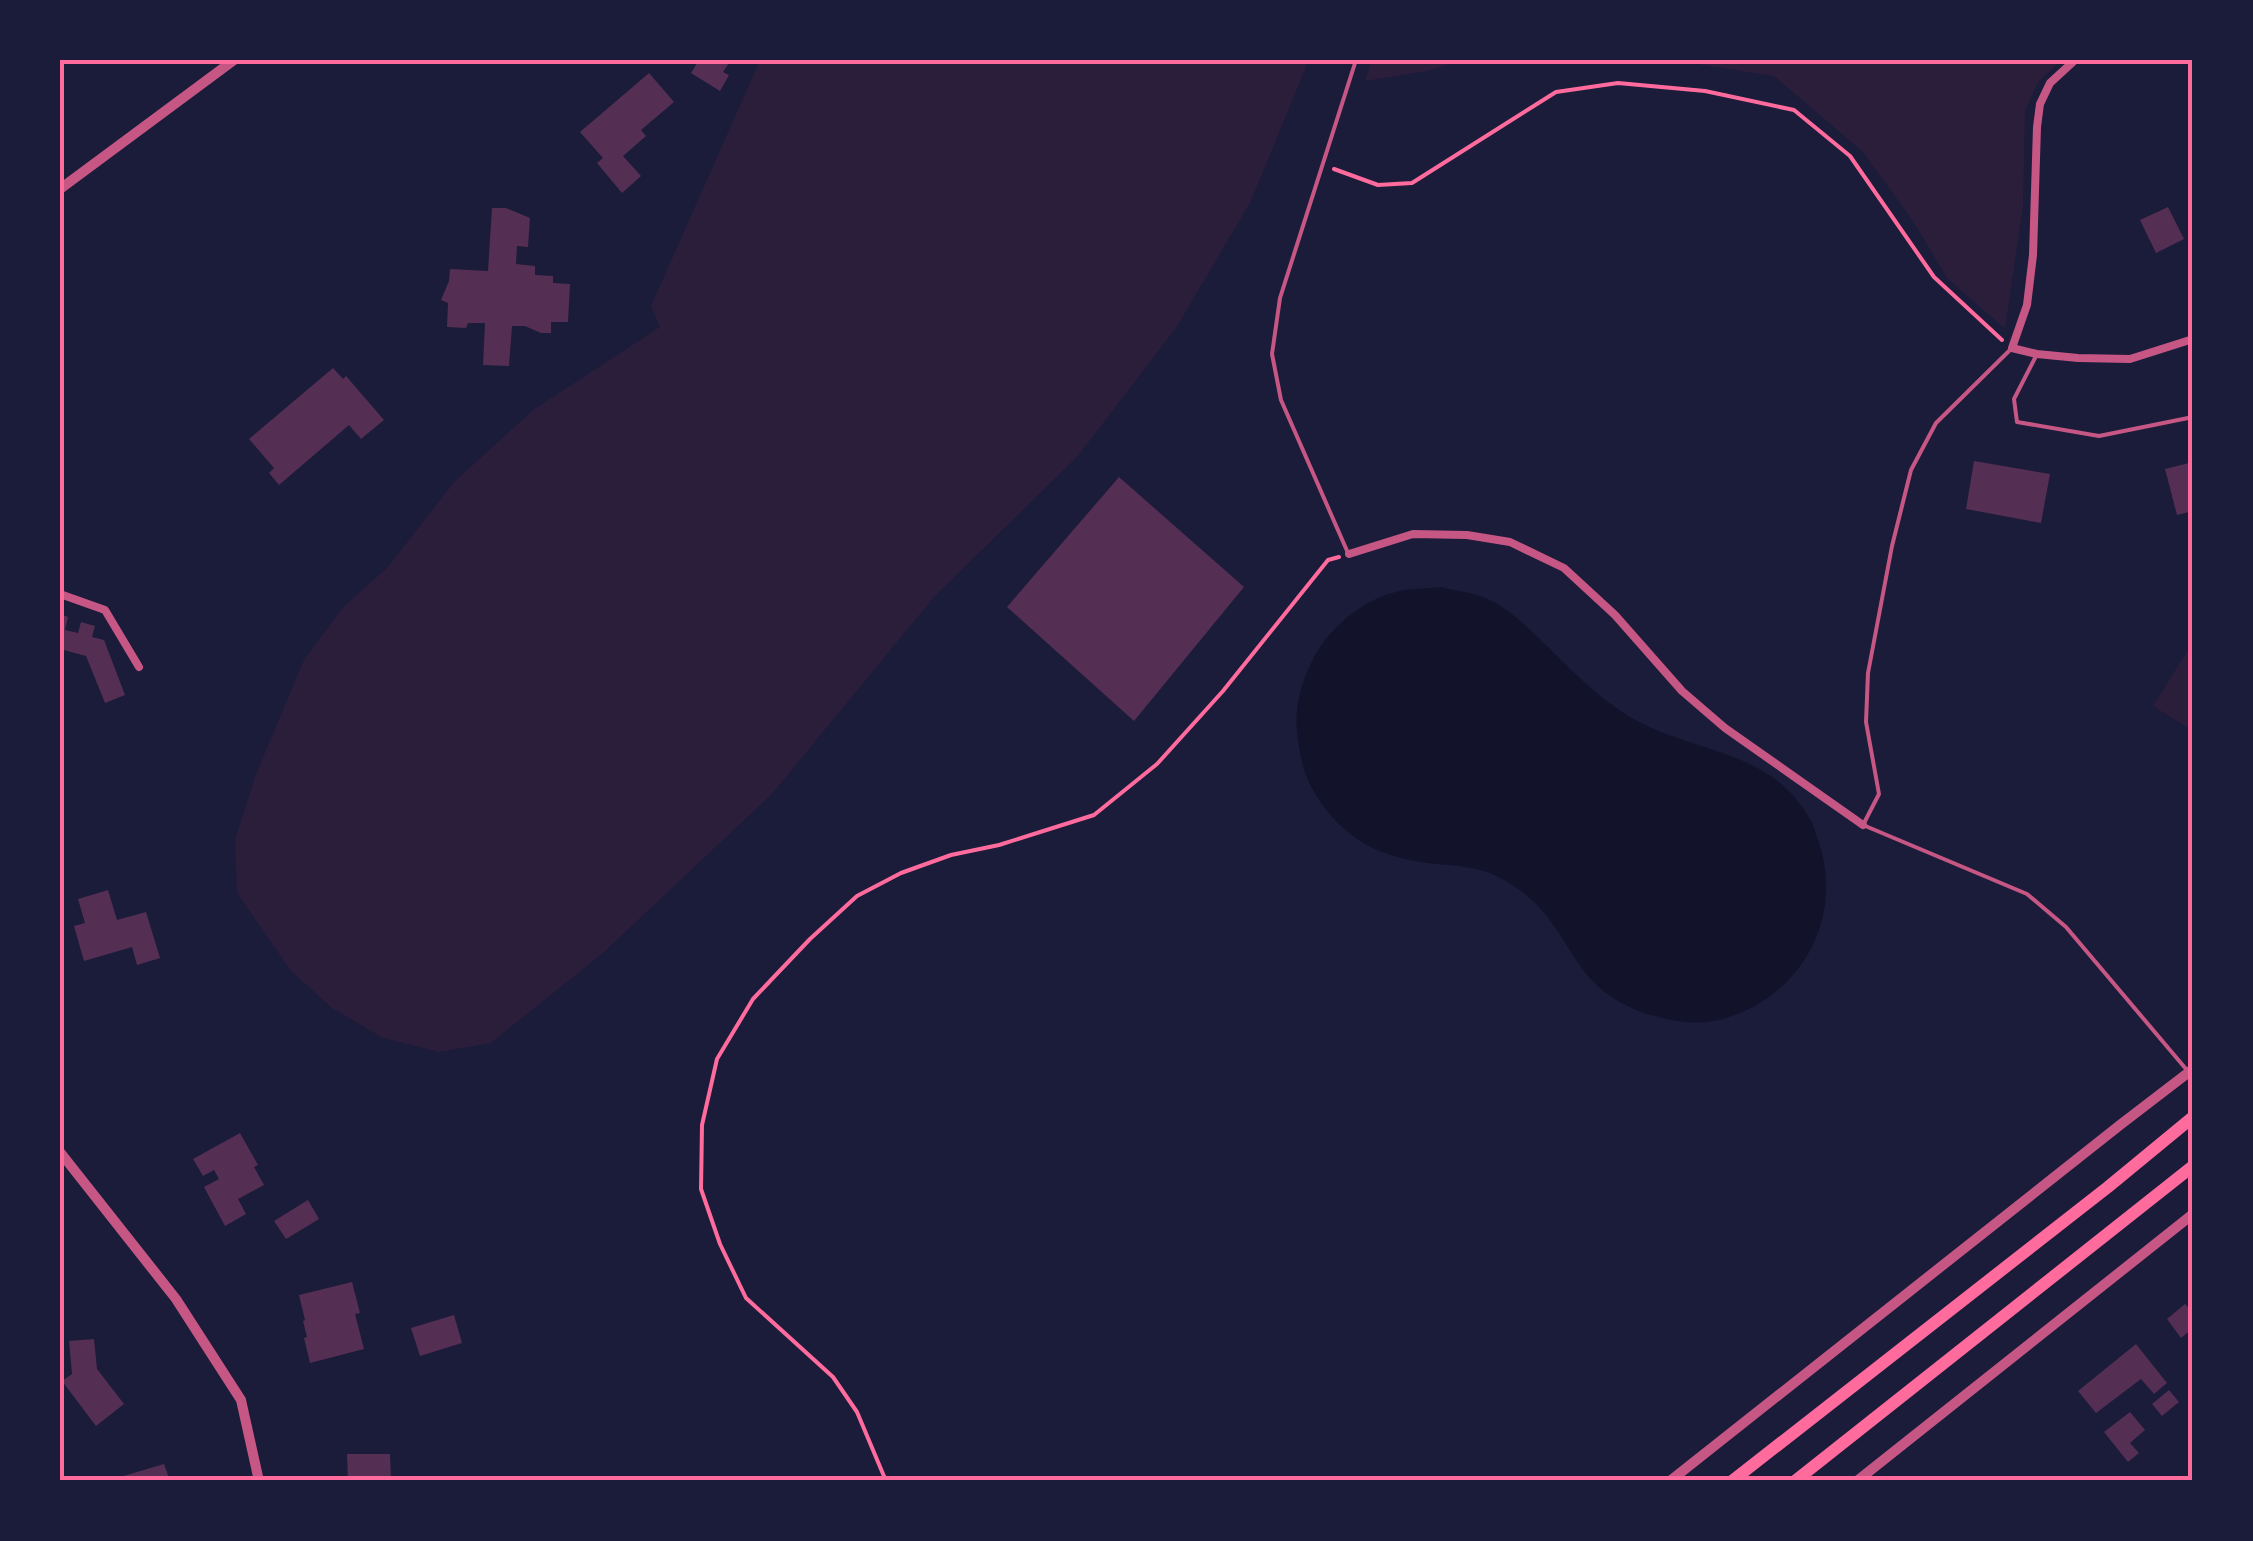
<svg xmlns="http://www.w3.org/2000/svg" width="2253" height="1541" viewBox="0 0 2253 1541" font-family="'Sofia Sans Condensed',sans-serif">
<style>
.green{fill:#2a1e3b}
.water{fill:#12122b}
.building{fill:#542f53}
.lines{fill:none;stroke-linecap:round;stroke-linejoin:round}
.path{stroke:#ff6b9d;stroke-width:4}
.service{stroke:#c65784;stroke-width:4}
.minor{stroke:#c65784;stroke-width:8}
.tertiary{stroke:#c65784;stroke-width:10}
.primary{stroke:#ff6b9d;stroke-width:12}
.neatline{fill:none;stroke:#ff6b9d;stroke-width:4}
</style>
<rect width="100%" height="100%" fill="#1b1b3a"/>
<!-- green -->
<g class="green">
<polygon points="760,60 1309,60 1250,203 1176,328 1078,456 934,597 772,794 603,953 491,1043 439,1052 383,1038 332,1008 291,971 237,893 235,840 256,774 304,660 343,607 387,568 455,481 533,410 660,327 651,306"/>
<polygon points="1372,60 1463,60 1427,71 1365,81"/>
<polygon points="1671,60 2062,60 2038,82 2025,112 2023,207 2005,329 1947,278 1913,221 1863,152 1774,76"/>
<polygon points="2193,642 2193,731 2153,706"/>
</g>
<!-- water -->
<path class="water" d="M1441,587C1455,591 1471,592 1485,598C1512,609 1534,634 1555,654C1578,677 1602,700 1630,717C1692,754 1769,747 1810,819C1814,825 1815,833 1818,840C1846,919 1799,1001 1718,1020C1694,1026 1667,1020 1644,1013C1624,1006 1601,992 1588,976C1563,944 1552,912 1517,888C1477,860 1453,869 1410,860C1397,857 1379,852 1367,845C1339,830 1310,795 1303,765C1293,725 1294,700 1311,663C1327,630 1360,601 1396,592C1410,588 1426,589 1441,587Z"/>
<!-- building -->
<g class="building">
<polygon points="699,60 731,60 723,72 729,75 720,91 691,73"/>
<polygon points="649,73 674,102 641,130 646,136 623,156 641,176 622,193 597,163 603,158 580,132"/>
<polygon points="2168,207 2184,239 2156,253 2140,220"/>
<polygon points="492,208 506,208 530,218 528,247 517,246 516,264 535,266 535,275 553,276 553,283 570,284 568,322 551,322 551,333 541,333 525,326 512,326 509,366 483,365 485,323 468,323 466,328 447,327 448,303 441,300 449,281 450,269 488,271"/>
<polygon points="333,368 343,379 346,376 384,420 361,439 349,425 279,485 269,473 274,468 249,439"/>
<polygon points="1974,461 2050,474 2041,523 1966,509"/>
<polygon points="2193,462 2193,511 2177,515 2165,469"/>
<polygon points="1119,477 1244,587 1134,721 1007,607"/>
<polygon points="60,614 68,617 65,630 78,633 81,622 95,626 92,637 104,640 125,695 105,703 86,656 60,649"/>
<polygon points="108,890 117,920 146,912 160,958 137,965 132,947 84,961 74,926 85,923 78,899"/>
<polygon points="240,1133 258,1165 254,1167 264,1185 238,1199 246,1214 225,1226 204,1187 219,1179 214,1170 203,1176 193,1159"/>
<polygon points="308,1200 319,1219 286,1239 274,1221"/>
<polygon points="352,1282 360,1313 355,1314 364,1349 310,1363 304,1338 307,1337 303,1321 305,1320 299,1295"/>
<polygon points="2185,1304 2190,1309 2193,1307 2193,1328 2181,1338 2167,1319"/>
<polygon points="454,1315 462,1343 420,1356 411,1328"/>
<polygon points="94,1339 97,1369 124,1404 96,1426 62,1381 72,1374 69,1341"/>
<polygon points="2136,1344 2167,1383 2154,1394 2141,1379 2096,1413 2078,1391"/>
<polygon points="2169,1390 2179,1402 2162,1416 2152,1404"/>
<polygon points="2130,1412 2145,1430 2130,1443 2139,1453 2128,1462 2104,1432"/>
<polygon points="347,1454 390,1454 391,1481 348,1481"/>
<polygon points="164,1464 170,1481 122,1481 120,1477"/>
</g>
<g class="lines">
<!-- path -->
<g class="path">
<polyline points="1334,169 1378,185 1412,183 1556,92 1618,83 1705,91 1794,110 1850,156 1934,277 2002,340"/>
<polyline points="886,1481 857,1412 833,1377 746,1298 720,1244 701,1189 702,1125 717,1059 753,999 810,939 857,896 901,873 951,855 999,845 1094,815 1157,764 1223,691 1328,560 1339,557"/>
</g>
<!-- service -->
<g class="service">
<polyline points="2010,350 1936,423 1911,470 1892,546 1868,673 1866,722 1879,794 1863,825 2027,894 2066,927 2186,1069"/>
<polyline points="2036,356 2014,399 2017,422 2099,436 2193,417"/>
<polyline points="1348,553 1281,400 1272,354 1280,298 1356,60"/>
</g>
<!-- minor -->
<g class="minor">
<polyline points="2075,60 2050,83 2040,104 2037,127 2033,255 2027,305 2012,348 2037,354 2078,358 2130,359 2193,339"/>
<polyline points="1349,554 1413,534 1467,535 1510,542 1564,568 1615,615 1682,691 1725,728 1863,825"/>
<polyline points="60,594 105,610 139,667"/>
</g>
<!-- tertiary -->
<g class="tertiary">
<polyline points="60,189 234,60"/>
<polyline points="60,1152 176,1299 241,1400 259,1481"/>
<polyline points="1670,1481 2120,1125 2193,1069"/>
<polyline points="1857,1481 2193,1214"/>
</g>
<!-- primary -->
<g class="primary">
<polyline points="1732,1481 2108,1187 2193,1117"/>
<polyline points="1795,1481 2193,1166"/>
</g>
</g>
<!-- border -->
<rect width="2253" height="1541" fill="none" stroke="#1b1b3a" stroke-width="125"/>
<rect x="62" y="62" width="2128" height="1416" class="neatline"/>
</svg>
